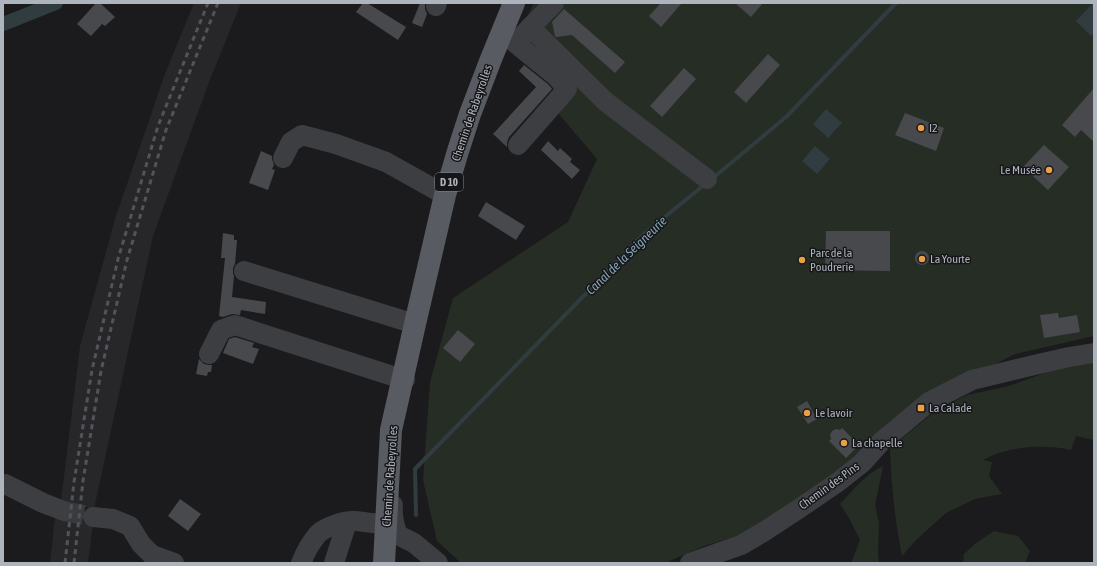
<svg xmlns="http://www.w3.org/2000/svg" width="1097" height="566" viewBox="0 0 1097 566" font-family="'Asap Condensed',sans-serif">
<style>
.built{fill:#27272a}
.green{fill:#252d25}
.water{fill:#313c41}
.lines{fill:none;stroke-linecap:round;stroke-linejoin:round}
.stream{stroke:#313c41;stroke-width:4}
.canal{stroke:#313c41;stroke-width:14}
.building{fill:#48494d}
.minor-tunnel{stroke:#383a3d;stroke-width:20;stroke-dasharray:20 10;stroke-linecap:butt}
.minor{stroke:#3c3e42;stroke-width:20}
.major{stroke:#585b61;stroke-width:22}
.rail{stroke:#515459;stroke-width:3;stroke-dasharray:5 4;stroke-linecap:butt}
.poi-dot{fill:#eaa146;stroke:#161618;stroke-width:1.5}
.labels{text-anchor:middle;stroke-width:3;stroke-linejoin:round;paint-order:stroke}
.shield{fill:#161618;stroke:#80858b;stroke-width:1}
.shield-label{font-size:11px;font-weight:bold;fill:#aeb4bc}
.street-label{font-size:12px;fill:#aeb4bc;stroke:#161618}
.poi-label{font-size:12px;fill:#aeb4bc;stroke:#161618;text-anchor:start}
.water-label{font-size:13px;font-style:italic;fill:#87a4b4;stroke:#161618}
</style>
<rect width="100%" height="100%" fill="#1b1b1d"/>
<!-- built -->
<g class="built">
<polygon points="194,3 241,3 209,82 153,236 94,509 61,501 80,346 116,216 165,74"/>
<polygon points="55,517 93,523 88,563 50,563"/>
</g>
<!-- green -->
<g class="green">
<polygon points="534,3 1094,3 1094,336 1015,354 921,402 852,465 767,527 704,546 665,563 461,563 437,541 423,480 430,382 453,298 568,222 597,159 558,113 574,91 518,34"/>
<path d="M1094,358V440L1076,436L1071,450C1042,444 1009,446 983,460L992,462L989,476L1002,494L975,499L946,513L916,540L902,556C895,521 891,484 890,448L938,409L967,395L1009,386L1058,368Z"/>
<path d="M883,466L875,505L879,523L878,552L879,563H851L860,540L849,518L840,504C853,490 866,474 883,466Z"/>
<polygon points="994,531 1018,536 1030,551 1025,563 963,563 964,554 976,543"/>
</g>
<!-- water -->
<g class="water">
<polygon points="1093,3 1094,3 1094,33 1091,36 1076,21"/>
<polygon points="826,109 842,123 828,138 813,124"/>
<polygon points="815,146 830,159 817,174 802,161"/>
</g>
<g class="lines">
<!-- stream -->
<g class="stream">
<polyline points="713,178 786,117 896,3"/>
<polyline points="416,515 415,469 645,233 704,185"/>
</g>
<!-- canal -->
<polyline class="canal" points="3,24 56,3"/>
</g>
<!-- building -->
<g class="building">
<polygon points="96,3 100,3 115,17 105,26 102,24 91,36 77,24"/>
<polygon points="363,3 367,3 406,27 398,40 356,12"/>
<polygon points="420,3 425,3 425,9 427,14 422,27 412,23"/>
<polygon points="661,3 682,3 661,27 649,16"/>
<polygon points="735,3 763,3 751,17"/>
<polygon points="564,9 625,62 615,73 572,35 556,37 555,36 552,22"/>
<polygon points="768,54 780,65 746,103 734,92"/>
<polygon points="524,65 549,85 552,89 509,137 507,142 507,147 493,134 536,87 519,71"/>
<polygon points="684,68 696,79 662,117 650,106"/>
<polygon points="1094,88 1094,142 1081,130 1075,137 1062,125"/>
<polygon points="905,113 944,128 936,151 895,135"/>
<polygon points="548,141 558,151 560,148 572,159 570,162 580,170 572,179 541,150"/>
<polygon points="1044,145 1069,167 1048,190 1023,167"/>
<polygon points="261,151 272,156 272,159 274,165 272,169 275,170 268,190 249,183"/>
<polygon points="486,202 525,226 516,240 478,216"/>
<polygon points="826,231 890,231 890,271 825,270"/>
<polygon points="223,233 234,235 234,240 237,240 235,264 233,268 233,273 234,276 232,297 266,302 265,314 241,310 240,315 232,314 223,317 219,316 225,258 221,258"/>
<circle cx="922" cy="258" r="7"/>
<polygon points="1058,313 1059,318 1077,315 1080,332 1044,338 1040,315"/>
<polygon points="458,330 475,344 460,362 443,348"/>
<polygon points="235,337 254,343 252,347 259,349 253,364 223,353 229,339"/>
<polygon points="199,359 204,364 209,365 212,365 211,372 208,372 207,376 196,374"/>
<polygon points="807,401 817,419 808,424 797,407"/>
<polygon points="842,428 859,445 846,458 829,441 831,439 830,435 832,431 836,429 840,430"/>
<polygon points="180,499 201,514 188,531 168,516"/>
</g>
<g class="lines">
<!-- minor-tunnel -->
<polyline class="minor-tunnel" points="64,511 93,517"/>
<!-- minor -->
<g class="minor">
<polyline points="436,6 437,3"/>
<polyline points="530,27 606,102 707,179"/>
<polyline points="522,36 554,3"/>
<polyline points="515,43 557,77 567,89 518,145"/>
<polyline points="283,158 291,142 302,135 336,144 386,162 445,195"/>
<polyline points="244,271 415,324"/>
<polyline points="209,354 221,330 235,325 405,380"/>
<polyline points="3,485 5,484 43,503 64,511"/>
<path d="M393,505C392,515 394,525 398,535"/>
<polyline points="93,517 113,519 130,526 141,544 152,555 174,563"/>
<polyline points="390,525 398,535 414,543 438,563"/>
<path d="M301,563C305,553 311,542 318,534C325,527 343,521 353,521C366,521 373,526 386,521"/>
<polyline points="334,563 347,522"/>
<polyline points="690,563 741,545 765,531 797,510 838,482 862,463 881,442 929,402 972,380 1030,366 1069,357 1094,353"/>
</g>
<!-- major -->
<polyline class="major" points="384,563 391,430 415,324 445,195 458,151 470,114 491,59 514,3"/>
<!-- rail -->
<g class="rail">
<polyline points="65,563 74,482 92,370 118,259 158,126 208,3"/>
<polyline points="74,563 83,481 101,371 127,260 166,130 218,3"/>
</g>
</g>
<!-- markers -->
<g class="poi-dot">
<circle cx="921" cy="128" r="4"/>
<circle cx="1049" cy="170" r="4"/>
<circle cx="922" cy="259" r="4"/>
<circle cx="802" cy="260" r="4"/>
<rect x="917" y="404" width="8" height="8" rx="2"/>
<circle cx="807" cy="413" r="4"/>
<circle cx="844" cy="443" r="4"/>
</g>
<g class="labels">
<!-- shield labels -->
<rect class="shield" x="435" y="173" width="28" height="18" rx="3"/>
<g class="shield-label">
<text x="449" y="186">D 10</text>
</g>
<!-- street labels -->
<g class="street-label">
<text transform="translate(472 113) rotate(-71)" y="4">Chemin de Rabeyrolles</text>
<text transform="translate(390 476) rotate(-86)" y="4">Chemin de Rabeyrolles</text>
<text transform="translate(829 486) rotate(-36)" y="4">Chemin des Pins</text>
</g>
<!-- poi labels -->
<g class="poi-label">
<text x="929" y="132">I2</text>
<text x="1041" y="174" text-anchor="end">Le Musée</text>
<text x="810" y="257">Parc de la<tspan x="810" dy="14">Poudrerie</tspan></text>
<text x="930" y="263">La Yourte</text>
<text x="929" y="412">La Calade</text>
<text x="815" y="417">Le lavoir</text>
<text x="852" y="447">La chapelle</text>
</g>
<!-- water labels -->
<g class="water-label">
<text transform="translate(626 255) rotate(-44)" y="5">Canal de la Seigneurie</text>
</g>
</g>
<!-- border -->
<rect width="1097" height="566" fill="none" stroke="#aeb4bc" stroke-width="8"/>
</svg>
